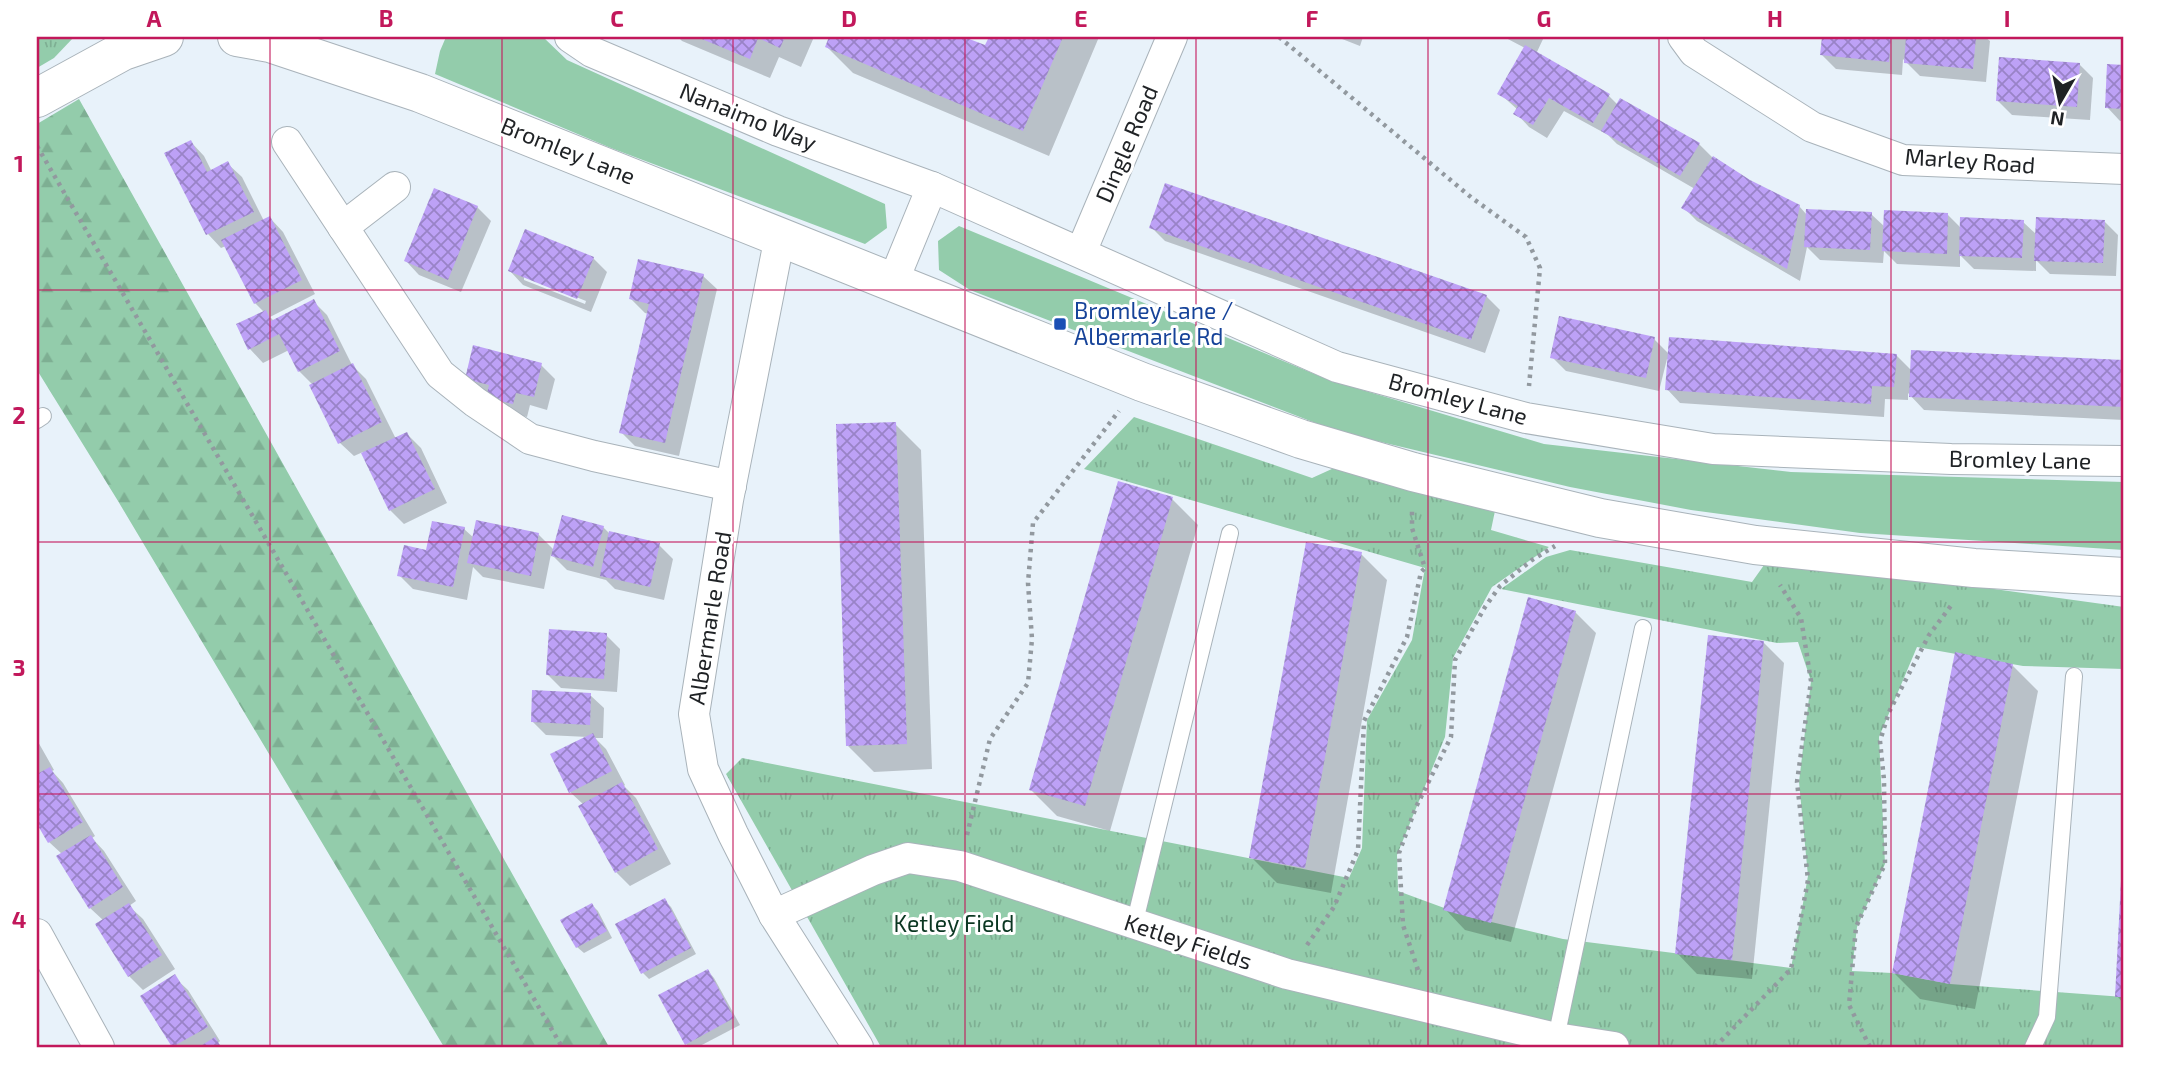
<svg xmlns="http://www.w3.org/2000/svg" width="2161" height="1084" viewBox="0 0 2161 1084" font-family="'Exo 2',sans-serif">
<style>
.green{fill:#93ccab}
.forest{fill:url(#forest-firs)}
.park{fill:url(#park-tufts)}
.shadow{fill:#0003;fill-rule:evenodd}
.building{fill:url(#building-cross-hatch)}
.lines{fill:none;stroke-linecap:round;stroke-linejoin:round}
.service-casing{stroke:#a9b3ba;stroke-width:18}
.minor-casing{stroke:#a9b3ba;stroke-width:32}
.tertiary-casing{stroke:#a9b3ba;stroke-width:40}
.path{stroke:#92999f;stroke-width:4.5;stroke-dasharray:3.5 5;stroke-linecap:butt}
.service{stroke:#fff;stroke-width:16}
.minor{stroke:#fff;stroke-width:30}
.tertiary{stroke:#fff;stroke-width:38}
.grid{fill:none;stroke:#c2185b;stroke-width:2;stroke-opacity:0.55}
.transit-dot{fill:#1a4fb4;stroke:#fff;stroke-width:2.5}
.labels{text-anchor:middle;stroke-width:6;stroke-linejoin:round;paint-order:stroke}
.street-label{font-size:23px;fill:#1f2225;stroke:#fff}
.transit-label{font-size:23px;fill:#164399;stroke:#fff;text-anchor:start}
.park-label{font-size:23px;fill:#0b3722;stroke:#fff}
.neatline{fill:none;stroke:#c2185b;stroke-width:2.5}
.grid-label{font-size:23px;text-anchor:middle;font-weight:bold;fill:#c2185b}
</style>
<defs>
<pattern id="forest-firs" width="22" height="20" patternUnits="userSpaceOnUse" patternTransform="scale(1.75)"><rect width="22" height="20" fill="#93ccab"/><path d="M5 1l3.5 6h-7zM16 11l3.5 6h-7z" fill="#7eaf93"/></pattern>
<pattern id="park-tufts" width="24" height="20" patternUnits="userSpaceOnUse" patternTransform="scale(1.75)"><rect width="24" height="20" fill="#93ccab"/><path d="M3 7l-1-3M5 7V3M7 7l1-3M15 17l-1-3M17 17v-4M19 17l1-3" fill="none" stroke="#7eaf93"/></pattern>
<pattern id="building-cross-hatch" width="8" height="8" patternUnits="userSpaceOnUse" patternTransform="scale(1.75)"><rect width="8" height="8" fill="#bda1f6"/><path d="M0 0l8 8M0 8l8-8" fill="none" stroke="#9983c7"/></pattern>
</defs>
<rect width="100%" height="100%" fill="#e8f2fa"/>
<!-- green -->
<g class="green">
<polygon points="446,37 543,37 567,60 885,204 887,228 865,244 611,148 435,74 440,51"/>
<polygon points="959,226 1329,380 1544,444 1791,472 2124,482 2124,550 1860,533 1691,510 1570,487 1339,432 970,290 939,270 938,241"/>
</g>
<!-- forest -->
<polygon class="forest" points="79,99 609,1047 444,1047 118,501 37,370 37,124"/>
<!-- park -->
<g class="park">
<polygon points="37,37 74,37 54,58 37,68"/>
<polygon points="1134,417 1312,478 1334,468 1496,506 1491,530 1549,547 1492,587 1453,658 1445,737 1397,855 1398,891 1466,916 1563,939 1791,968 1808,876 1799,782 1811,681 1798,642 1777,643 1501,589 1546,557 1570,550 1752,582 1769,558 2124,607 2124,669 2023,666 1917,647 1879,737 1885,864 1857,927 1852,971 1892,973 1950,984 2124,997 2124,1047 881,1047 726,774 742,758 1349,878 1362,848 1367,720 1412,640 1425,568 1084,469"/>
</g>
<!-- shadow -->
<g class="shadow">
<polygon points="678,37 814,37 801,67 779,57 770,78 682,41"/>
<polygon points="831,37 960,37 986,48 990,37 1099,37 1049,156 853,73 827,47"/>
<polygon points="1337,37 1363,37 1360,46"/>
<polygon points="1504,37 1544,37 1536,54 1609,96 1618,105 1699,144 1714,159 1749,181 1799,206 1807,215 1871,214 1885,227 1948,215 1962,229 2023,222 2037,235 2104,221 2118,235 2116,276 2050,274 2036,260 2036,271 1974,269 1960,255 1960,267 1897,264 1884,251 1883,263 1820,260 1807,247 1800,281 1697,221 1684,208 1695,189 1617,144 1608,135 1564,111 1547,138 1529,127 1516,113 1518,110 1499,93 1525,48"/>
<polygon points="1823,37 1905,37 1908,39 1908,37 1985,37 1990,41 1986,82 1920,76 1903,59 1902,75 1836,69 1822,55"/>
<polygon points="2079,64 2093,78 2090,120 2012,115 1998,101"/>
<polygon points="2109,66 2124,67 2124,121 2120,121 2107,107"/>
<polygon points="191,142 204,156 212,172 228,164 242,177 264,221 270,218 283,232 315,294 270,317 274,321 313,301 327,315 352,365 366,379 396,439 407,434 421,448 447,503 404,524 390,510 363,452 354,456 340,443 313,385 299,371 289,350 263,363 250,349 264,312 255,303 226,246 221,248 208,234 167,154"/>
<polygon points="477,207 491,221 461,292 419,275 406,261"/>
<polygon points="1151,227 1486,296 1500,310 1485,353 1165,241"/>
<path d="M593,258L607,272L591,312L523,285L510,271ZM524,276L586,301L585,304L524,280Z"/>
<polygon points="703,276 717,289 679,456 635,446 621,432 649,314 645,313 631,299"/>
<polygon points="1654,339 1669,354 1896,355 1912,371 1913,352 2124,362 2124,420 1924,410 1908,393 1908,400 1885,399 1884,417 1680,403 1667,389 1669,359 1667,359 1659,391 1566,371 1552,357"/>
<polygon points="541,365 555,379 547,410 530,405 527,417 501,411 467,378"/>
<polygon points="895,424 921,450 932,769 874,772 848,746"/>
<polygon points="1172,499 1198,525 1110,831 1057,816 1031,790"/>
<polygon points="603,527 609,533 659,545 673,559 664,600 615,589 606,580 567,570 551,554 544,589 483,577 473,567 467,600 413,589 399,575 427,552 464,529 474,538 538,534 554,550"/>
<polygon points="1361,554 1387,580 1331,893 1277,883 1251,857"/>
<polygon points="1575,612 1596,633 1511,942 1465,930 1445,909"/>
<polygon points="606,635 620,649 617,692 561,688 547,674"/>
<polygon points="1764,643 1784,663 1752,979 1697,974 1677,953"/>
<polygon points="2012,665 2038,691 1975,1009 1920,999 1894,973"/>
<polygon points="590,695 604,708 603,738 595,738 606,749 625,785 624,786 636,798 671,864 630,886 616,872 584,805 570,792 588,737 546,735 532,721"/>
<polygon points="37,740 54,770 52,771 63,783 95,836 92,838 104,851 136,901 129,906 143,919 175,969 143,990 129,976 104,921 90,908 62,854 49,842 37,821"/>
<polygon points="2124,854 2124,1004 2117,996"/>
<polygon points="664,900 671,907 696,954 649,979 643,973"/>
<polygon points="592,905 598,911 612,938 584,953 577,947"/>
<polygon points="708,971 714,978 740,1025 698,1047 690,1047 686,1044"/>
<polygon points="174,977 188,990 220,1041 218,1043 222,1047 174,1047 143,997"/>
</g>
<!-- building -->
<g class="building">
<polygon points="697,37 785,37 780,48 758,38 750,59"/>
<polygon points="829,37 964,37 985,45 989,37 1063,37 1023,131 825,47"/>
<polygon points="1822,37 1891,37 1889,62 1820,55"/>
<polygon points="1906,37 1976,37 1973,69 1904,63"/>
<polygon points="1525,45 1610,94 1593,123 1549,98 1533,125 1513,114 1518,106 1497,94"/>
<polygon points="1999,57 2080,63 2077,107 1996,101"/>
<polygon points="2107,64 2124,65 2124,109 2105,108"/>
<polygon points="1620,98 1700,143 1680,176 1601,131"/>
<polygon points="191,140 207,172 228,161 254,212 206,235 164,153"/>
<polygon points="1713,156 1750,180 1800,205 1787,269 1681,208"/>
<polygon points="1165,183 1487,295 1471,340 1149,228"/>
<polygon points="434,188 478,206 448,280 404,261"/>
<polygon points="1806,209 1872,212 1870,250 1804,247"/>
<polygon points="1884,210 1948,213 1947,254 1882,251"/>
<polygon points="270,216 302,280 254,304 221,240"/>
<polygon points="1960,217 2024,220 2022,258 1959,256"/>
<polygon points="2036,217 2105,220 2103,263 2034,261"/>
<polygon points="525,229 594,257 577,299 508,271"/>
<polygon points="638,259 704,274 665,443 619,433 649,304 629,299"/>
<polygon points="314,299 340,351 298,372 279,334 248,350 236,324 266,310 271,321"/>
<polygon points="1559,316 1655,337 1646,378 1550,358"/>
<polygon points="1669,337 1897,354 1894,387 1872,386 1871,404 1665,390"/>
<polygon points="473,345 542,363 534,397 516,393 513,404 486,398 489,385 465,379"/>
<polygon points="1911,350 2124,360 2124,407 1909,397"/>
<polygon points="353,363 382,422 338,444 309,385"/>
<polygon points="896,422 907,744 846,746 836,424"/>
<polygon points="407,432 435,489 389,511 361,453"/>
<polygon points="1118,481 1173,497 1085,806 1029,790"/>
<polygon points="562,515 604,526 593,567 551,556"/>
<polygon points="476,520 539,533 531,576 467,563"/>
<polygon points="432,521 465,527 453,587 397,576 404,545 426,550"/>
<polygon points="609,531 660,543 650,587 600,576"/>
<polygon points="1306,542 1362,552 1305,868 1249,858"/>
<polygon points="1528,597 1576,611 1491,923 1443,910"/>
<polygon points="549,629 607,633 604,679 546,675"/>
<polygon points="1708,635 1764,641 1732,960 1675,954"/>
<polygon points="1955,652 2013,664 1950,984 1892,973"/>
<polygon points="532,690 591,693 590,725 531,722"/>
<polygon points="593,733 612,771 569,793 550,754"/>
<polygon points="50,767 83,822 48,843 37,824 37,774"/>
<polygon points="622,782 658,849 615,873 578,806"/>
<polygon points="91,835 123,887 89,909 56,856"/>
<polygon points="2122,861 2124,861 2124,997 2115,997"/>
<polygon points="665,898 691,948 641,974 615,924"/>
<polygon points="129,903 162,955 128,977 95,924"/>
<polygon points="592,903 607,931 576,948 560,920"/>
<polygon points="708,969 734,1018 685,1045 658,995"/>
<polygon points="175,974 208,1027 172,1047 140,996"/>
<polygon points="215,1037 221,1047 199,1047"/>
</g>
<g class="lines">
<!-- service casing -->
<g class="service-casing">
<g id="service">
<polyline points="37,420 43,416"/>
<polyline points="1134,925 1230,533"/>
<polyline points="1556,1038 1643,628"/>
<polyline points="2033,1047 2047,1017 2074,676"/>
</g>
</g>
<!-- minor casing -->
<g class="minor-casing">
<g id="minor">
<polyline points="570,37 592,52 778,131 932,187 1337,367 1526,418 1713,449 1951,459 2124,461"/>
<polyline points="1683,37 1694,52 1812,127 1903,160 2124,169"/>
<polyline points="287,142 440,374 475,402 530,439 594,456 731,486"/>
<polyline points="343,227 395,187"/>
<polyline points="780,236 728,500 694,714 703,769 733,834 774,915 858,1047"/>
<polyline points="1081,252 1172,37"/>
<polyline points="893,282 932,187"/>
<polyline points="774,915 873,870 908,858 960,866 1287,974 1556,1038 1614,1047"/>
<polyline points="37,934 99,1047"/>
</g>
</g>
<!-- tertiary casing -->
<g class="tertiary-casing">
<g id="tertiary">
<polyline points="237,37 270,43 420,93 1142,382 1301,439 1413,472 1600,518 1755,545 1974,568 2124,577"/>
<polyline points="37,98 123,51 164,37"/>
</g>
</g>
<!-- path -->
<g class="path">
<polyline points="1279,37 1472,198 1526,237 1540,268 1529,386"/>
<polyline points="37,146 562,1047"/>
<polyline points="967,835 990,739 1028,683 1032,639 1028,583 1033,523 1119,411"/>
<polyline points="1307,945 1334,907 1358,850 1364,721 1407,637 1421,572 1425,568 1412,528 1412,510"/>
<polyline points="1418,970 1403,925 1399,853 1416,807 1451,737 1455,660 1485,607 1500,586 1532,560 1555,546"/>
<polyline points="1715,1047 1791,969 1808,880 1797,782 1811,681 1801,618 1780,585"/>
<polyline points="1870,1047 1849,1005 1856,927 1885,864 1884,780 1880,741 1889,712 1929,635 1953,603"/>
</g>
<!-- service -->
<use href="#service" class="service"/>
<!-- minor -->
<use href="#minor" class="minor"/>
<!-- tertiary -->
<use href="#tertiary" class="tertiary"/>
</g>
<!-- grid -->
<path class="grid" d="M270,37V1047M502,37V1047M733,37V1047M965,37V1047M1196,37V1047M1428,37V1047M1659,37V1047M1891,37V1047M37,290H2124M37,542H2124M37,794H2124"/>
<!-- markers -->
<rect class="transit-dot" x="1053" y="317" width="14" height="14" rx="3.5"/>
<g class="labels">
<!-- street labels -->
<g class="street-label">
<text transform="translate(748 117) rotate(22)" y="8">Nanaimo Way</text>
<text transform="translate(1127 144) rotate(-67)" y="8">Dingle Road</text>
<text transform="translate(568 151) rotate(22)" y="8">Bromley Lane</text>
<text transform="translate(1970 161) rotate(4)" y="8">Marley Road</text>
<text transform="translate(1458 399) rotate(15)" y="8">Bromley Lane</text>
<text transform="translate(2020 460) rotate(1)" y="8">Bromley Lane</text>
<text transform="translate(710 618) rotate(-81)" y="8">Albermarle Road</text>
<text transform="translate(1188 942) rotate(18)" y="8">Ketley Fields</text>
</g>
<!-- transit labels -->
<g class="transit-label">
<text x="1074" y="319">Bromley Lane /<tspan x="1074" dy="26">Albermarle Rd</tspan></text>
</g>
<!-- park labels -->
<g class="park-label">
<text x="954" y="932">Ketley Field</text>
</g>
</g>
<!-- border -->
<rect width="2161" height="1084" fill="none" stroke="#ffffff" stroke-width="77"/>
<!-- north arrow -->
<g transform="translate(2060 102) rotate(189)" stroke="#ffffff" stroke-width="5" paint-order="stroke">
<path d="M0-5L12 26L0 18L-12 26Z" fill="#1f2225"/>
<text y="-10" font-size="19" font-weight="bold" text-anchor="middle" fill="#1f2225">N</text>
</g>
<rect x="38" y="38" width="2084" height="1008" class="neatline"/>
<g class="grid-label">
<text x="154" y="27">A</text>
<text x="386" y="27">B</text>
<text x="617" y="27">C</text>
<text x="849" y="27">D</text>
<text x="1081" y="27">E</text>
<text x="1312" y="27">F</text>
<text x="1544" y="27">G</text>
<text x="1775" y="27">H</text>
<text x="2007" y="27">I</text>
<text x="19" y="172">1</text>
<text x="19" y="424">2</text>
<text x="19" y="676">3</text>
<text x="19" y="928">4</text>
</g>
</svg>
